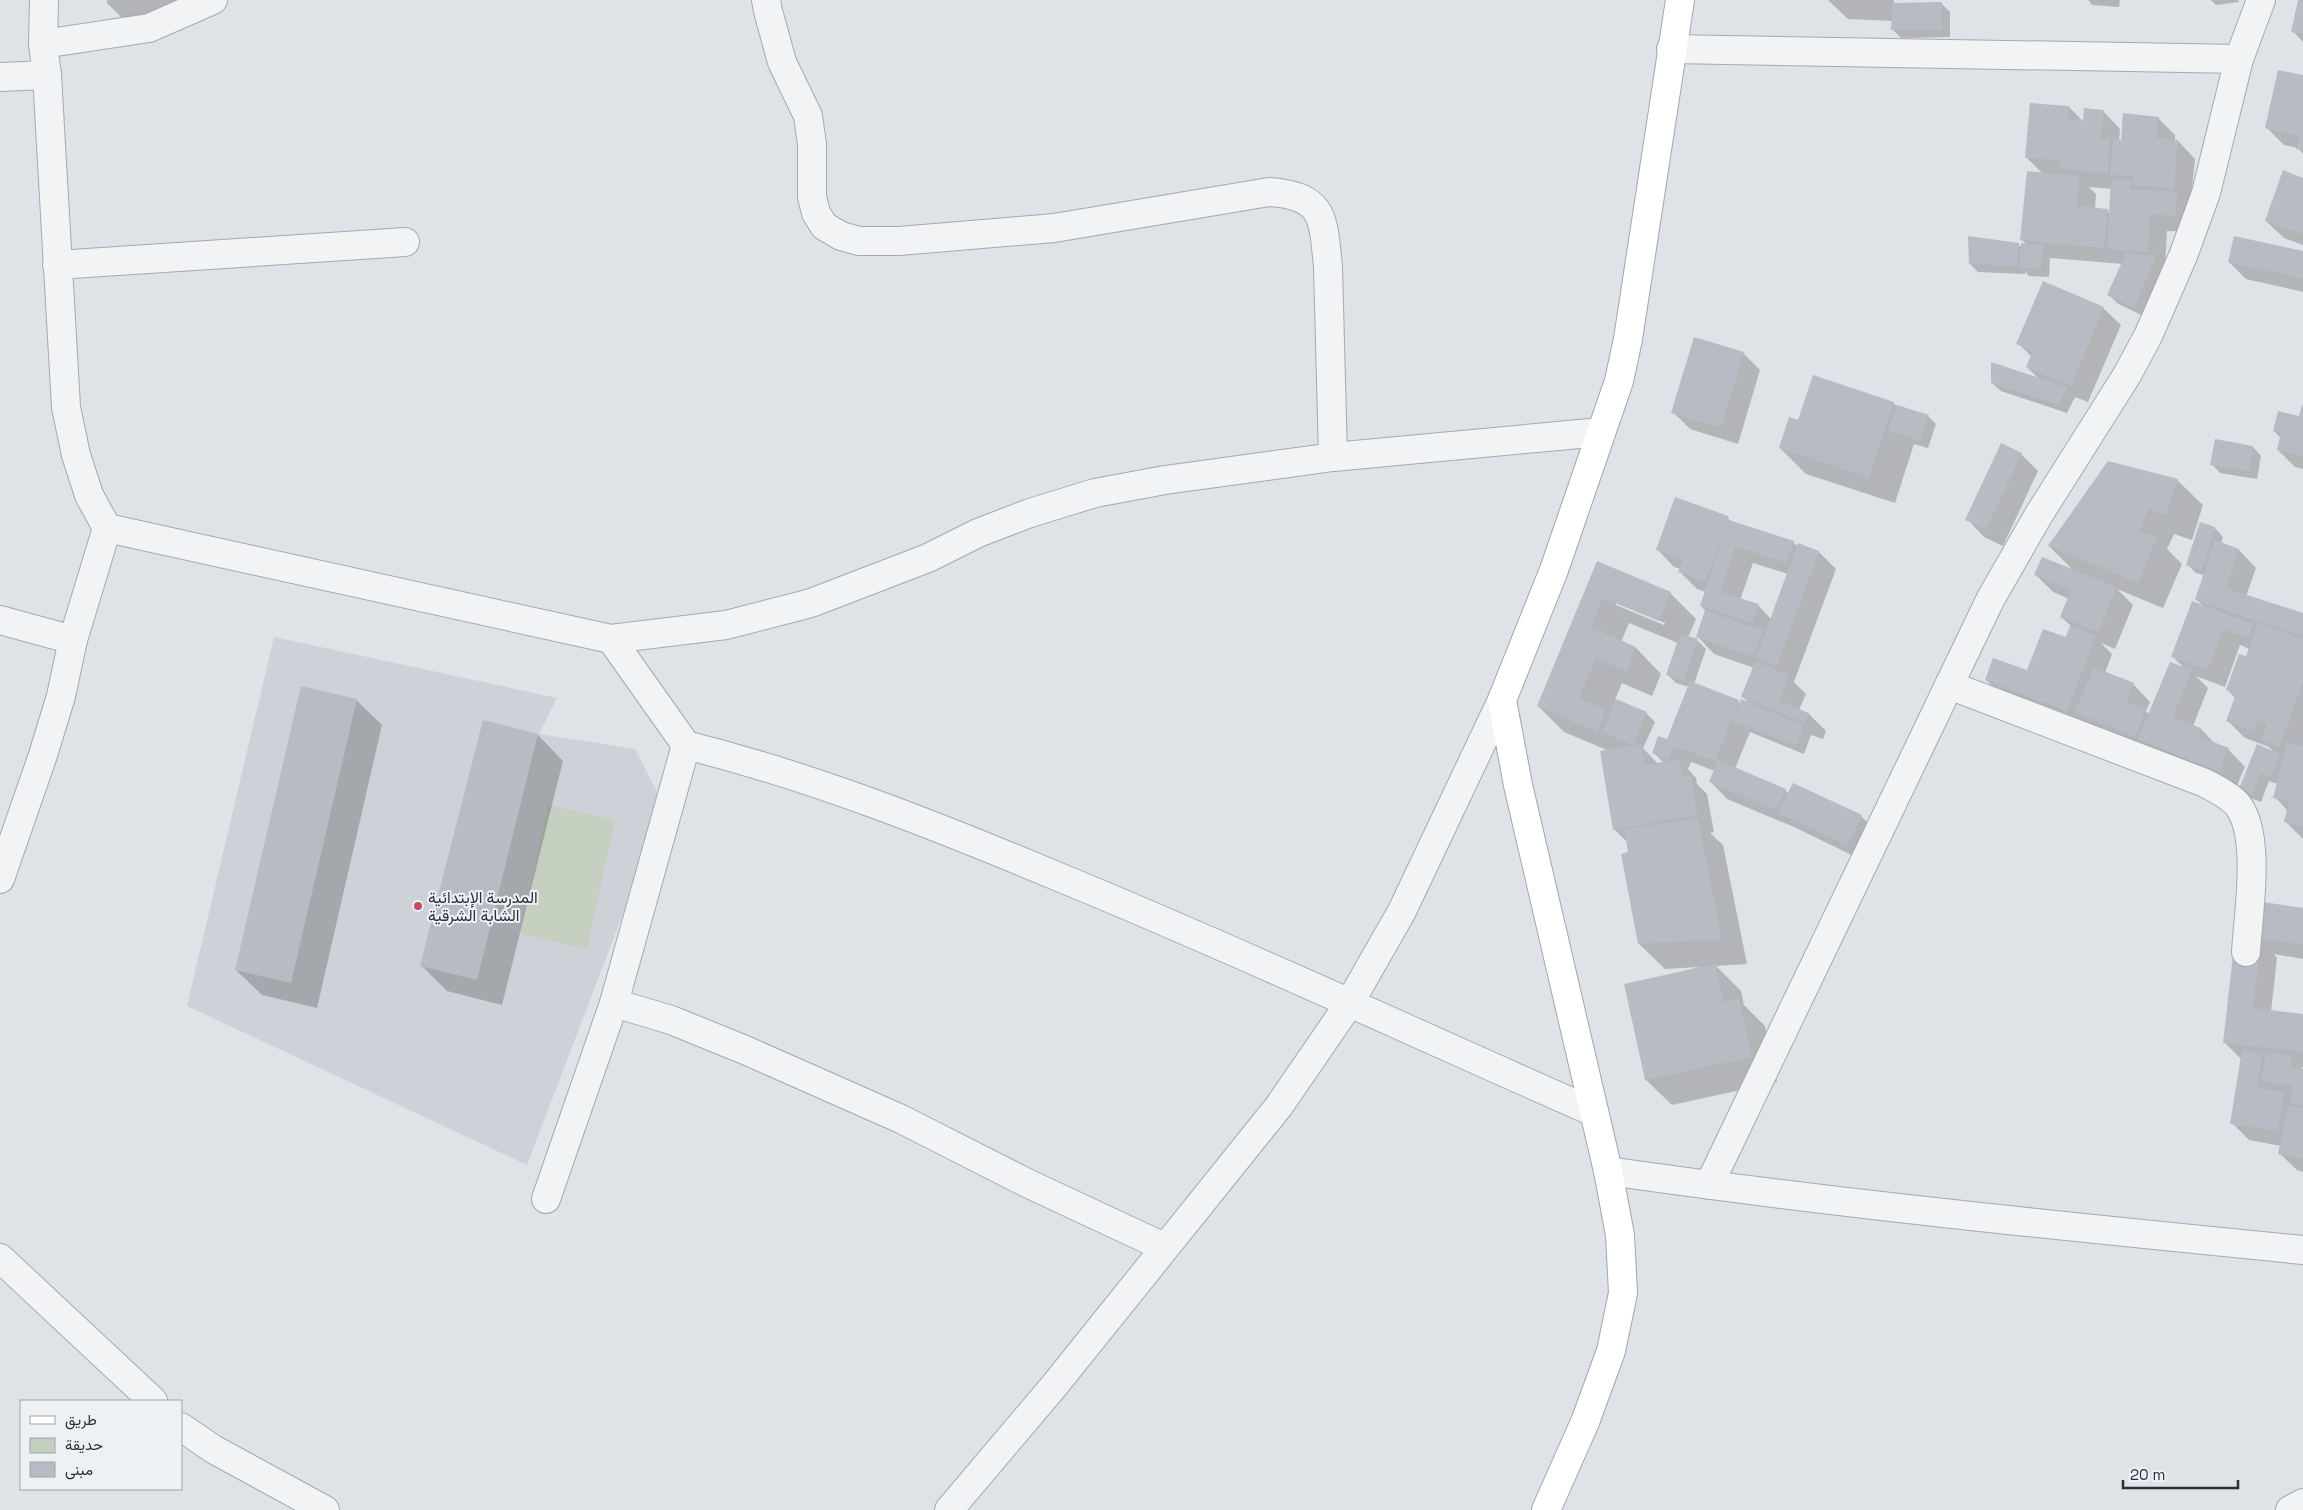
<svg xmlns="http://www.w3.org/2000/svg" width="2303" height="1510" viewBox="0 0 2303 1510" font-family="'Space Grotesk',Vazirmatn,sans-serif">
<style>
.built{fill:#cdd1d8}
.green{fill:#c5d0c1}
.shadow{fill:#0003;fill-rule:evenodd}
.building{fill:#b7bbc3}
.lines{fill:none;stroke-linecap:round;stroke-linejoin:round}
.minor-casing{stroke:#a5a9b0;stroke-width:30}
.major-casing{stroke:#9fa7b1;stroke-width:30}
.minor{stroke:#f1f3f5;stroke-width:28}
.major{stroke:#fff;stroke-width:28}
.poi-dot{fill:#c05061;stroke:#eef1f4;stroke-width:2}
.labels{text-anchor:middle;stroke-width:4;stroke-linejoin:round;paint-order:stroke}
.poi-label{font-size:16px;fill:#29303c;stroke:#eef1f4;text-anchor:start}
</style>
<rect width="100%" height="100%" fill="#dfe2e7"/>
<!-- built -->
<polygon class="built" points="274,637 557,698 539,734 635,749 664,806 527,1165 187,1006"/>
<!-- green -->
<polygon class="green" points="548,805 615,820 587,949 520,934"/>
<!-- shadow -->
<g class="shadow">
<polygon points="107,0 222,0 140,36 107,3"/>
<polygon points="1828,0 1894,0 1894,4 1942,4 1950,12 1950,37 1901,38 1893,30 1893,21 1848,19"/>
<polygon points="2088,0 2120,0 2119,7 2092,5"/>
<polygon points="2211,0 2238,0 2239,2 2216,5"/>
<polygon points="2299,0 2303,0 2303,42 2293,31"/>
<polygon points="2303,77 2303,154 2298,148 2284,145 2267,128"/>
<path d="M2031,104L2069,107L2084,122L2103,111L2120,129L2119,141H2122L2158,118L2175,135V141H2178L2195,159L2190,207L2193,232L2167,231L2165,268H2162L2143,316L2117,303L2109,295L2123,264L2050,258L2049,277L2029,276L2025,271V274L1978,272L1970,264L2018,244L2022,248L2027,245L2021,239L2043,174L2026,157ZM2089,187L2112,189L2110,213L2107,210L2095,209L2096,194Z"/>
<polygon points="2303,179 2303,245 2284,238 2266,221"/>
<polygon points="2303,253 2303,292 2246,279 2229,262"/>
<polygon points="2103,308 2121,325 2088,402 2075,397 2067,413 2001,391 1992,383 2039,379 2027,367 2032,357 2018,343"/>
<polygon points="1743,353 1760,370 1738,444 1690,429 1673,412"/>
<polygon points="1894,403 1896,406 1928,416 1936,424 1928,448 1914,444 1895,503 1806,474 1780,448 1799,422"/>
<polygon points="2303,407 2303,469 2295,467 2278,450 2281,438 2274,431 2300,418"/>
<polygon points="2216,441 2253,447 2261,456 2257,479 2220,473 2212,464"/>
<polygon points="2021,454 2038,471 2003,546 1984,537 1967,519"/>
<polygon points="2177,480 2203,505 2192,540 2174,534 2167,549 2182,564 2163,608 2117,589 2133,605 2115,649 2101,643 2112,654 2105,673 2133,684 2150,702 2146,711 2150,715 2185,669 2173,657 2204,607 2196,599 2204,575 2196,573 2187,564 2215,528 2223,537 2221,544 2239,550 2256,568 2246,596 2303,614 2303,839 2286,822 2288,811 2275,797 2278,784 2269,781 2261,802 2248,797 2240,788 2276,754 2269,747 2245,738 2227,720 2235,698 2228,690 2250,649 2240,645 2225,687 2196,676 2208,688 2193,726 2201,729 2216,745 2228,749 2245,767 2236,788 2094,729 2087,722 2085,728 2003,697 1986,680 2028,672 2067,639 2071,626 2061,617 2069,599 2053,592 2036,575 2075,572 2049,546"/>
<path d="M1727,518L1732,522L1793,542L1798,547L1819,552L1836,569L1794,682L1806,694L1799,710L1809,714L1826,731L1823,739L1811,735L1804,754L1750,732L1735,769L1785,790L1789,794L1793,785L1861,816L1879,834L1866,862L1794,827L1727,799L1710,781L1715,771L1691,762L1688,769L1696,778L1697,784L1707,794L1714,832L1710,833L1723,845L1747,964L1716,966L1741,991L1744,1005L1765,1026L1777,1082L1672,1105L1646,1080L1626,985L1700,967L1665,969L1639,944L1628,843L1614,829L1609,751L1564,732L1538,706L1598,563L1670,593L1696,619L1688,638L1698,641L1706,649L1694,684L1740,703L1750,704L1742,696L1754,668L1714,654L1697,636L1706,611L1701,606L1706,592L1697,589L1680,572L1681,569L1674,567L1657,549ZM1753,563L1788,574L1771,619L1758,605L1740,600ZM1616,602L1665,623L1664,625L1616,605ZM1629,623L1678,643L1667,674L1676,683L1689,687L1668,741L1653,752L1664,763L1658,764L1643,748L1655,722L1646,713L1615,700L1622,683L1652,696L1661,674L1636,648L1621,642Z"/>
<polygon points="356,700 382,725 317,1008 262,995 236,970"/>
<polygon points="538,735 563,761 502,1005 447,991 422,966"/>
<polygon points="2303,909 2303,959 2274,954 2277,958 2271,1012 2303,1015 2303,1067 2301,1067 2303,1069 2303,1172 2297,1170 2279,1153 2281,1146 2249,1140 2232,1123 2242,1060 2225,1043 2236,938"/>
</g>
<!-- building -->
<g class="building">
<polygon points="2298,0 2303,0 2303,34 2291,32"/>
<polygon points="1942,2 1942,30 1891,30 1892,3"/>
<polygon points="2278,70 2303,75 2303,150 2296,149 2299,136 2265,128"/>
<polygon points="2030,103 2069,106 2068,120 2083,121 2084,108 2104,110 2101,139 2110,139 2108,173 2059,169 2060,160 2025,158"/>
<polygon points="2123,113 2159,117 2156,138 2178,140 2174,188 2132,185 2133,176 2110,175 2113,139 2121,140"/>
<polygon points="2283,170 2303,178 2303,234 2265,221"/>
<polygon points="2027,171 2079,176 2077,206 2108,209 2104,248 2020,240"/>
<polygon points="2111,179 2130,180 2130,189 2177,192 2176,216 2150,214 2148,252 2107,249"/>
<polygon points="1968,236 2019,243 2017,266 1969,264"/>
<polygon points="2234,236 2303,251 2303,279 2228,262"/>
<polygon points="2021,243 2043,245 2041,269 2019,268"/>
<polygon points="2126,253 2156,256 2134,308 2107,295"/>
<polygon points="2043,281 2104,307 2071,386 2026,367 2033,351 2016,344"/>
<polygon points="1694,337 1744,352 1721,428 1671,413"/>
<polygon points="1991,362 2067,387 2059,405 1991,383"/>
<polygon points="1813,375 1894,402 1869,478 1779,448 1789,417 1798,420"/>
<polygon points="1897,405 1929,415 1920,441 1888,430"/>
<polygon points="2302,405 2303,405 2303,457 2277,450 2281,433 2273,431 2278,411 2299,416"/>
<polygon points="2215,439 2253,446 2249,471 2210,465"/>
<polygon points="2001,443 2022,453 1986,529 1965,520"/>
<polygon points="2108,461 2178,479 2166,515 2149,509 2139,531 2157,537 2138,583 2048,546"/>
<polygon points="1675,497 1728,516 1729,520 1794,541 1786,563 1735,546 1720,592 1759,604 1752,623 1700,606 1725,530 1705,581 1678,572 1683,560 1656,550"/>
<polygon points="2200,522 2215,527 2202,570 2186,565"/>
<polygon points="2215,540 2239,549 2226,588 2303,613 2303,637 2195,600"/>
<polygon points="1798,543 1819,551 1777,666 1756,658"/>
<polygon points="2042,557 2117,587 2098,632 2060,617 2071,590 2034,575"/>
<polygon points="1597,561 1671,592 1659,621 1603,598 1591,627 1636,647 1627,671 1596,658 1579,698 1606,709 1597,732 1537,706"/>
<polygon points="2192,601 2253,624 2248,638 2223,629 2208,670 2171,657"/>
<polygon points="1705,610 1763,631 1753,657 1696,637"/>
<polygon points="2258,623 2303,639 2303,682 2279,747 2261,740 2267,724 2257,720 2253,731 2226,721 2236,694 2226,690 2239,654 2246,656"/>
<polygon points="2070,626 2096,636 2067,711 1985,680 1993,658 2027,670 2043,629 2066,637"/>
<polygon points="1680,634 1698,639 1684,681 1666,675"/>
<polygon points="1755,662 1789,675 1779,701 1809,713 1805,723 1741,697"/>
<polygon points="2170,662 2192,670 2173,717 2201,728 2198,736 2229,748 2219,772 2138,739"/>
<polygon points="2094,667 2134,683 2126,701 2146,709 2135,737 2075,712"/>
<polygon points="1690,681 1739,700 1715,761 1674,746 1668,759 1652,753 1658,736 1667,739"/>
<polygon points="301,686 357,699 291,983 235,970"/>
<polygon points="1616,699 1647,712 1633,745 1602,732"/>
<polygon points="1741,699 1804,725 1796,746 1732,721"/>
<polygon points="483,720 538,734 477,980 420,966"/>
<polygon points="2287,742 2303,746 2303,827 2284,822 2289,801 2273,798"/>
<polygon points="1641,744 1645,765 1679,759 1682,777 1691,776 1697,815 1613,830 1600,751"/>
<polygon points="2257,744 2280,754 2271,777 2261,773 2252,795 2239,789"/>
<polygon points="1718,760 1786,789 1776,810 1709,782"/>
<polygon points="1793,783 1862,815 1848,845 1778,813"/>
<polygon points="1698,818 1722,939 1638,944 1621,854 1628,852 1624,829"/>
<polygon points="2242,899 2303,908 2303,945 2236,934"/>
<polygon points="2235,937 2261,939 2253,1008 2303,1014 2303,1052 2223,1043"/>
<polygon points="1715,964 1724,1002 1739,999 1752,1057 1645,1080 1624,984"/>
<polygon points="2242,1050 2263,1054 2257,1088 2284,1092 2278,1131 2230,1124"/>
<polygon points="2266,1052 2292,1056 2290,1067 2303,1069 2303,1105 2290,1103 2293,1086 2261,1081"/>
<polygon points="2288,1106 2303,1109 2303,1159 2278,1154"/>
</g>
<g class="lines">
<!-- minor casing -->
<g class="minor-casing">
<g id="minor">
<path d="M766,0L768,11L782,62L808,116L812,144V197L816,213L824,226L841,236L859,241H899L1054,228L1269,192C1325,196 1323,218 1328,267L1333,457"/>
<polyline points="43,44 149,28 213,0"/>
<polyline points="1671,49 2239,59"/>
<polyline points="0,77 47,75"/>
<polyline points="57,265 405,242"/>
<polyline points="107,528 611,639 726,625 811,603 928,558 978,533 1030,513 1095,493 1165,480 1333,457 1601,432"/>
<polyline points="0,620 73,640"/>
<path d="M611,639L686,745C817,778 942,828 1066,880C1244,953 1418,1035 1594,1112"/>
<path d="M1949,685L2205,783C2216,789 2229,795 2237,804C2262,835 2248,914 2246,952"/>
<polyline points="0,879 43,755 61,696 73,640 107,528 89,495 76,455 66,407 47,75 43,44 44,0"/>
<polyline points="614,1003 671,1020 745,1050 901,1119 1027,1183 1164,1247"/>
<path d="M1608,1171C1839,1204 2071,1227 2303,1250"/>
<polyline points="1709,1185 1990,600 2038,516 2127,375 2148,336 2183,256 2206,193 2239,59 2261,0"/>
<polyline points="546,1199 614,1003 686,745"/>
<polyline points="0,1258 153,1401"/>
<polyline points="181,1427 213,1449 325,1510"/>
<polyline points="949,1510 1054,1386 1279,1106 1349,1004 1402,911 1502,700"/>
<polyline points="2290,1510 2303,1503"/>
</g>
</g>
<!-- major casing -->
<g class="major-casing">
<polyline id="major" points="1546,1510 1585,1422 1611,1351 1623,1293 1620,1235 1608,1171 1518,785 1502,700 1554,570 1619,381 1628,339 1680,0"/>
</g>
<!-- minor -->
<use href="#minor" class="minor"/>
<!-- major -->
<use href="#major" class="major"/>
</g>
<!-- markers -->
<circle class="poi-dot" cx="418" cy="906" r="5"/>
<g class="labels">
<!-- poi labels -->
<g class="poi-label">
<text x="428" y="903">المدرسة الإبتدائية<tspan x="428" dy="18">الشابة الشرقية</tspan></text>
</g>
</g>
<!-- legend -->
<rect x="20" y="1400" width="162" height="90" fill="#eef1f4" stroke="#9fa4aa"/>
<rect x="30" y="1416" width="25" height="8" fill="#ffffff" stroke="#9fa4aa"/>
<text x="65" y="1425" font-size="15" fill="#29303c">طريق</text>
<rect x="30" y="1438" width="25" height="15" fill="#c5d0c1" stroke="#9fa4aa"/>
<text x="65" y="1450" font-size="15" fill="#29303c">حديقة</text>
<rect x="30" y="1462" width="25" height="15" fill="#b7bbc3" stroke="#9fa4aa"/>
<text x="65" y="1475" font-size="15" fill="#29303c">مبنى</text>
<!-- scale -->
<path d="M2123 1480v8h115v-8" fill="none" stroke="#29303c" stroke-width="2.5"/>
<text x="2130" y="1480" font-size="15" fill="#29303c" stroke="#eef1f4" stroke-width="4" paint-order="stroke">20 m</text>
</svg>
